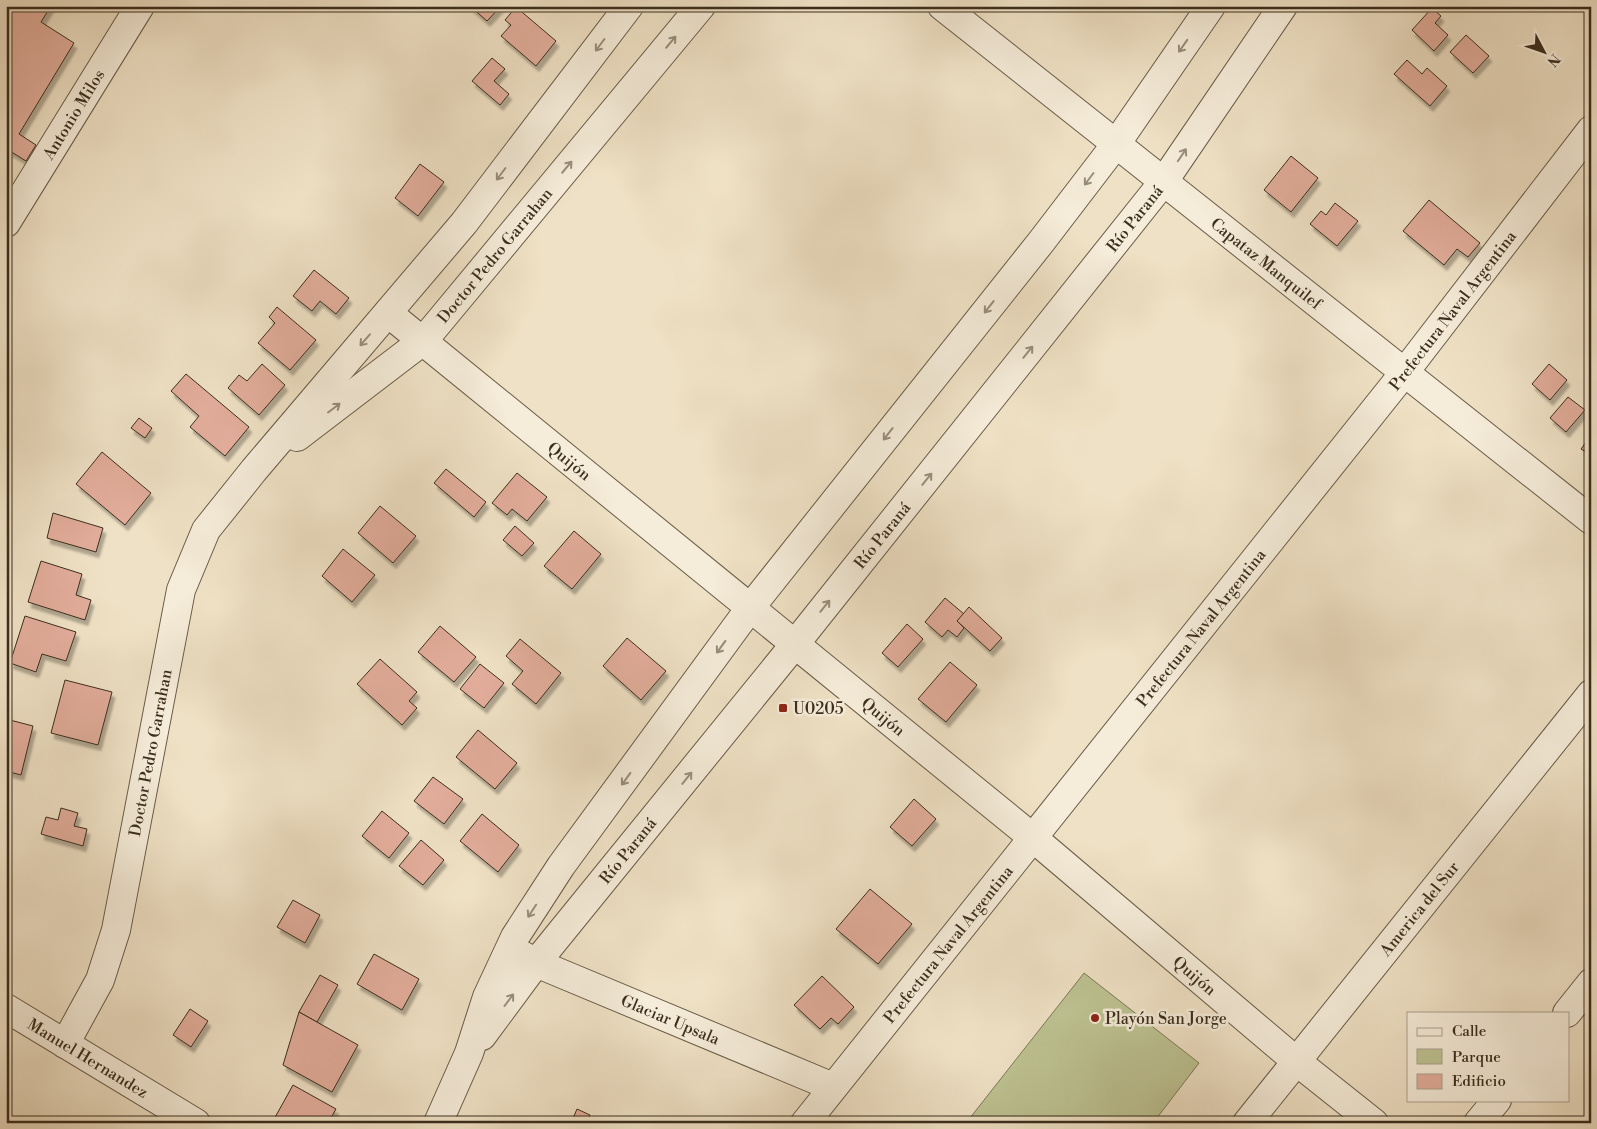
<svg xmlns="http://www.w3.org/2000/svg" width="1597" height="1129" viewBox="0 0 1597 1129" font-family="'Libre Bodoni',serif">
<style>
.green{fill:#bdc292;stroke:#7c7858}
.building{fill:#e2ad9b;stroke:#3b2e1d;filter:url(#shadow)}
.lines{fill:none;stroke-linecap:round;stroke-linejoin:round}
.minor-casing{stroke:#685b47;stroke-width:30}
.minor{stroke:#f5ecd9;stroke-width:28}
.oneway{stroke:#988d7b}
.poi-dot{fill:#8f2418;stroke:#f5ecd9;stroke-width:2}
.labels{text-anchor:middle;stroke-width:5;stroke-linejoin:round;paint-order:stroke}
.street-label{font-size:16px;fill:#3b2e1d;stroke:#f5ecd9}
.poi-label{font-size:16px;fill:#3b2e1d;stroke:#f5ecd9;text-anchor:start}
</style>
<defs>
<filter id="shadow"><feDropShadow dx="3" dy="5.5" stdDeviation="1" flood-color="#0004"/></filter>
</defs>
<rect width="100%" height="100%" fill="#efe1c5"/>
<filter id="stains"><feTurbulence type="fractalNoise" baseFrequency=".004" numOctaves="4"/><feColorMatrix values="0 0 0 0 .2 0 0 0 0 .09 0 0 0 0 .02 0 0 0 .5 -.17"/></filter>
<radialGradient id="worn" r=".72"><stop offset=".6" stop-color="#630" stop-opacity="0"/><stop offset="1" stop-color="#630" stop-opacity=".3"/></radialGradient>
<!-- green -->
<polygon class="green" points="1084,973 1199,1063 1153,1123 966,1123"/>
<!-- building -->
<g class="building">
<polygon points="6,6 51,6 41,22 74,43 19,134 36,145 26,161 10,151 6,157"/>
<polygon points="470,6 501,6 487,21"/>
<polygon points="516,7 556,41 536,66 501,36 511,25 505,20"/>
<polygon points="1432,8 1441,16 1435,23 1448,35 1434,51 1412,30"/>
<polygon points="1466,35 1489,56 1473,73 1450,52"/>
<polygon points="492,58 505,69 494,81 509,94 500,105 472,81"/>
<polygon points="1407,60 1422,74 1427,68 1447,86 1430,106 1394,74"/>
<polygon points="1291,156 1318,178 1291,212 1264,190"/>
<polygon points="420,164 444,182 418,216 395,198"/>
<polygon points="1429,200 1480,243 1468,257 1457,249 1444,265 1403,231"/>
<polygon points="1335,203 1358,221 1337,246 1310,224 1321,211 1326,215"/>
<polygon points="314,270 349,298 336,314 320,301 312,311 293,296"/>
<polygon points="277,307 316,340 290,370 258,343 275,323 269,317"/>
<polygon points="262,364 285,385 259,415 228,388 239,375 247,381"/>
<polygon points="1549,364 1567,380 1550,400 1532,384"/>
<polygon points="186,374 249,427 225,456 190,427 199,416 171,391"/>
<polygon points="1568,397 1585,410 1566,432 1550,418"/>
<polygon points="139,418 152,428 145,438 131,428"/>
<polygon points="1591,435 1591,455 1581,449"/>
<polygon points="102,452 151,493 125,525 76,484"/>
<polygon points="446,469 486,502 474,517 434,483"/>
<polygon points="517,473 547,497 527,521 512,509 507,515 492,503"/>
<polygon points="380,506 416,536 393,563 358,533"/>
<polygon points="53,513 103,528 96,552 47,538"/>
<polygon points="515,526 534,543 522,556 503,540"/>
<polygon points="574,531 601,554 572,589 544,566"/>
<polygon points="343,549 375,575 352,602 322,576"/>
<polygon points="41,561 82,574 76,595 91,600 85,620 28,602"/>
<polygon points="945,598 964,614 957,621 964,628 957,637 948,630 942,637 925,622"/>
<polygon points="969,607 1002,638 990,651 957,621"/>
<polygon points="25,616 76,632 66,661 42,654 36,672 10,663"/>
<polygon points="907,624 923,639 898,667 882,653"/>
<polygon points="440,626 476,657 454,682 418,652"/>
<polygon points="627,638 666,671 641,700 603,666"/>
<polygon points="520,639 561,673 536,704 512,684 523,671 506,656"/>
<polygon points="380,659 417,692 409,701 417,708 402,725 357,684"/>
<polygon points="950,662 977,685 946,722 918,699"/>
<polygon points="480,664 504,683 484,708 460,689"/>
<polygon points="65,680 112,692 98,745 51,733"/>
<polygon points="6,719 33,726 21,775 6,771"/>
<polygon points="478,730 517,763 495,789 456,757"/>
<polygon points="433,777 463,799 444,824 414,801"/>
<polygon points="914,799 936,819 912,846 890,827"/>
<polygon points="61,808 78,813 74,826 87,829 83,846 41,834 46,817 58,820"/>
<polygon points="382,811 409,833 389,858 362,836"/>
<polygon points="482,814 519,845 498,872 460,841"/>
<polygon points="421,840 444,860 423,885 399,866"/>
<polygon points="870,889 912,924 878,964 836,929"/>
<polygon points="293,900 320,915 305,943 277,927"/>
<polygon points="374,954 419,979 402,1010 357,984"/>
<polygon points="320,975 338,985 317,1022 299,1012"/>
<polygon points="822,976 854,1007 838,1024 831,1018 820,1029 794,1005"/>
<polygon points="190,1009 208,1021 191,1047 173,1035"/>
<polygon points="299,1012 358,1045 332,1092 283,1065"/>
<polygon points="293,1085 336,1109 328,1123 276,1123 273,1121"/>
<polygon points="577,1109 590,1115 587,1123 571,1123"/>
</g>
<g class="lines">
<!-- minor casing -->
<g class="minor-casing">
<g id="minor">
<path id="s1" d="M942,6L1591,520"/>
<path id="s2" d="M6,223L140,6"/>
<path id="s3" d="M388,313L1032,837L1296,1061L1374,1123"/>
<path id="s4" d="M297,437L424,340L701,6"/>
<path id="s5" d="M522,955L536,963L833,1087"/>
<path id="s6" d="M6,1008L196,1123"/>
<polyline points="1567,1013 1591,983"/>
<path id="s7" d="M482,1036L536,963L795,644L1164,181L1283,6"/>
<path id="s8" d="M65,1044L100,980L116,930L181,590L206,530L254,470L464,223L629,6"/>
<polyline points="438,1123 469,1053 487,997 515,937 561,866 750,608 1041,242 1116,144 1211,6"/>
<path id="s9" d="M805,1123L1404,373L1591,130"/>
<path id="s10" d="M1247,1123L1591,694"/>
<polyline points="1478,1123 1497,1100"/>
</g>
</g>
<!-- minor -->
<use href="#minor" class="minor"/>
</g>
<!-- one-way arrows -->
<defs><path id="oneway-shaft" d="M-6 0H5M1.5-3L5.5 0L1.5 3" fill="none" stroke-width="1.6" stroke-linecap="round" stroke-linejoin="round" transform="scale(1.25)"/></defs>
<g class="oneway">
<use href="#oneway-shaft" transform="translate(671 42) rotate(-50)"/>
<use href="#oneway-shaft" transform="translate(600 45) rotate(127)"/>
<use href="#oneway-shaft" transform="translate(1183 46) rotate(125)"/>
<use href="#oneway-shaft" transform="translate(1182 155) rotate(-56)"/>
<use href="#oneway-shaft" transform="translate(567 167) rotate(-50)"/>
<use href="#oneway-shaft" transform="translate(501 174) rotate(127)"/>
<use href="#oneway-shaft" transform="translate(1089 179) rotate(127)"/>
<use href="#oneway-shaft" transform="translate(989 307) rotate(128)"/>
<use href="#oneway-shaft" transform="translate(365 340) rotate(131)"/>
<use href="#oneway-shaft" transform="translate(1028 352) rotate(-51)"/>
<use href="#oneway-shaft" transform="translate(334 408) rotate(-37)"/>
<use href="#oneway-shaft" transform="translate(888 434) rotate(128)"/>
<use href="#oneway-shaft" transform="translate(927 479) rotate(-51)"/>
<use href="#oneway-shaft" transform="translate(825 606) rotate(-51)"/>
<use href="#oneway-shaft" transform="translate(721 647) rotate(126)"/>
<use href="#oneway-shaft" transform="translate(687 778) rotate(-51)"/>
<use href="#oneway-shaft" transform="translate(626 779) rotate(126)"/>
<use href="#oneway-shaft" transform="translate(532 911) rotate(123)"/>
<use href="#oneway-shaft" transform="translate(509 1000) rotate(-53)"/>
</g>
<!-- markers -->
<g class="poi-dot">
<rect x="778" y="703" width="10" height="10" rx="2.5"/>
<circle cx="1095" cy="1018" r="5"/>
</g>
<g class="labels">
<!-- street labels -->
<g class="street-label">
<text dy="6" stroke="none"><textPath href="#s2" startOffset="128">Antonio Milos</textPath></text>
<text dy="6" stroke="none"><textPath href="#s7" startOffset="1046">Río Paraná</textPath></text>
<text dy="6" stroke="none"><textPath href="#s4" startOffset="270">Doctor Pedro Garrahan</textPath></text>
<text dy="6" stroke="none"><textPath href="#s1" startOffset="414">Capataz Manquilef</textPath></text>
<text dy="6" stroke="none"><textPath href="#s9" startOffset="1039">Prefectura Naval Argentina</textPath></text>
<text dy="6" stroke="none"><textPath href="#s3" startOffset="234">Quijón</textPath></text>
<text dy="6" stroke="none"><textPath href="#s7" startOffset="641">Río Paraná</textPath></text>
<text dy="6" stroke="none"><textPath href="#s9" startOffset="634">Prefectura Naval Argentina</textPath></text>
<text dy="6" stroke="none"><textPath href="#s3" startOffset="639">Quijón</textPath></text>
<text dy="6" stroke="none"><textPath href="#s8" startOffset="306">Doctor Pedro Garrahan</textPath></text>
<text dy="6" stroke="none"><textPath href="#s7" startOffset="236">Río Paraná</textPath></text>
<text dy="6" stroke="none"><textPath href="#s10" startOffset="275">America del Sur</textPath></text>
<text dy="6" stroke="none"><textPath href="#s9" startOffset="229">Prefectura Naval Argentina</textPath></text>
<text dy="6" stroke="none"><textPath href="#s3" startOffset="1044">Quijón</textPath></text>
<text dy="6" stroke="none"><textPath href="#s5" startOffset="162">Glaciar Upsala</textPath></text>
<text dy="6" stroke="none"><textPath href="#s6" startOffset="96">Manuel Hernandez</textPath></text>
</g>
<!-- poi labels -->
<g class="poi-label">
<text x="793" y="714">U0205</text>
<text x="1105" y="1024">Playón San Jorge</text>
</g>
</g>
<!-- margin -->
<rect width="1597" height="1129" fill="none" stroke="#efe1c5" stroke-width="25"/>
<rect x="8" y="8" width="1582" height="1114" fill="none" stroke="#3b2e1d" stroke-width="2.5"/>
<rect x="12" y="12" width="1572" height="1104" fill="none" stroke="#3b2e1d"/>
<!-- legend -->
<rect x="1407" y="1012" width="162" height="90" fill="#f5ecd9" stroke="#aba08e"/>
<rect x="1417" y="1028" width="25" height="8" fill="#f5ecd9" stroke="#aba08e"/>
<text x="1452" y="1036" font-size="15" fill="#3b2e1d">Calle</text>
<rect x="1417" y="1049" width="25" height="15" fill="#bdc292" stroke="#aba08e"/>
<text x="1452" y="1062" font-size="15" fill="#3b2e1d">Parque</text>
<rect x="1417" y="1074" width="25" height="15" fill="#e2ad9b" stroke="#aba08e"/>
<text x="1452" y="1086" font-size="15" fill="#3b2e1d">Edificio</text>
<!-- north arrow -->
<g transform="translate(1544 52) rotate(131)" stroke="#f5ecd9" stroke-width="4" paint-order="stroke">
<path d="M0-4L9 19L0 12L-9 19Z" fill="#3b2e1d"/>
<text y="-8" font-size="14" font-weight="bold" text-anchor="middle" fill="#3b2e1d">N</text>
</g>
<rect width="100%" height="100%" filter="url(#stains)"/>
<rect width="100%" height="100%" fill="url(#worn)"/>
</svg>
